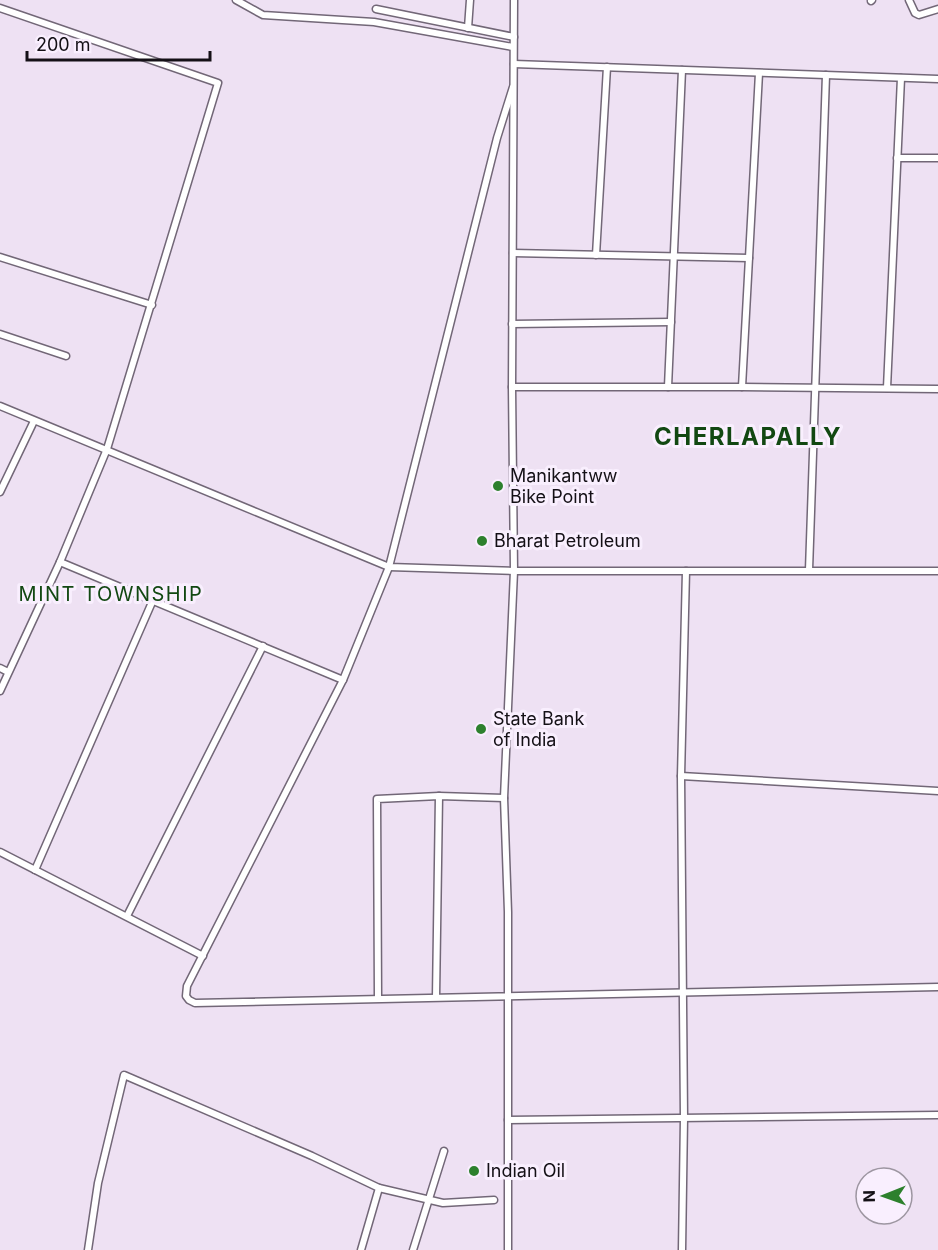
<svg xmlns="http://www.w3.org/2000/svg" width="938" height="1250" viewBox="0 0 938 1250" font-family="Inter,sans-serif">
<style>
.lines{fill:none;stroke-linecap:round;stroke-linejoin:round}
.minor-casing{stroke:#726777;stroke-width:9}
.minor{stroke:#fff;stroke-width:6}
.poi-dot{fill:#2d802d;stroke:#f9effe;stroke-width:2}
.labels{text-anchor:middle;stroke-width:6;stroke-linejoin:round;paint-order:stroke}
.poi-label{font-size:18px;fill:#141016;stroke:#f9effe;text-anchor:start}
.neighbourhood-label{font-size:20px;letter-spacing:1.5px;fill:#124812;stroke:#f9effe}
.district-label{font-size:24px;font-weight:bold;letter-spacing:1.5px;fill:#124812;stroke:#f9effe}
</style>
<rect width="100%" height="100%" fill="#eee1f3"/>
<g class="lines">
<!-- minor casing -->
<g class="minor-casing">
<g id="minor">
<polyline points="236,0 263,15 374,22 513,47"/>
<polyline points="909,0 915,13 919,15 938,9"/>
<polyline points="871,1 872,0"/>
<polyline points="0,8 218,83 107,449 60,562 0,691"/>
<polyline points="376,9 514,37"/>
<polyline points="468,28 470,0"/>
<polyline points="514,64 938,79"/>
<polyline points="513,87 497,138 389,567 343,680 187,986 186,996 189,1000 195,1003 938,987"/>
<polyline points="897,158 938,158"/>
<polyline points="513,253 749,258"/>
<polyline points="596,255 607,67"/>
<polyline points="0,257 152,305"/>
<polyline points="512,324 671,322"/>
<polyline points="0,334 66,356"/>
<polyline points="512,387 742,387 938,389"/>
<polyline points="668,387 682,70"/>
<polyline points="742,387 759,73"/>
<polyline points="887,388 901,78"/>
<polyline points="0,406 389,567 514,571 938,571"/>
<polyline points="0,492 34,421"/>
<polyline points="60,562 343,680"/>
<polyline points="809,570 826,75"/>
<polyline points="0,668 8,672"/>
<polyline points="681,776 938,791"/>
<polyline points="0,852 203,956"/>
<polyline points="35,870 153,600"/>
<polyline points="127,916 263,646"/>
<polyline points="436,997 439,796"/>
<polyline points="378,998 377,799 439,796 504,798"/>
<polyline points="508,1120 938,1115"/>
<polyline points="379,1188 443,1203 494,1200"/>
<polyline points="88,1250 98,1183 124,1075 312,1156 379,1188 361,1250"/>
<polyline points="413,1250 444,1151"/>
<polyline points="508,1250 508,912 504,798 514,571 512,387 514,0"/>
<polyline points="682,1250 684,1118 681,776 686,571"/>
</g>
</g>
<!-- minor -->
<use href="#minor" class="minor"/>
</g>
<!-- markers -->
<g class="poi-dot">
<circle cx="498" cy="486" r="6"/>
<circle cx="482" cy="541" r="6"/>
<circle cx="481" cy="729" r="6"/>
<circle cx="474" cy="1171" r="6"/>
</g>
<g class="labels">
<!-- poi labels -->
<g class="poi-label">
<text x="510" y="482">Manikantww<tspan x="510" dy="21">Bike Point</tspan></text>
<text x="494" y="547">Bharat Petroleum</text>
<text x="493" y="725">State Bank<tspan x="493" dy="21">of India</tspan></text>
<text x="486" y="1177">Indian Oil</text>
</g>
<!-- neighbourhood labels -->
<g class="neighbourhood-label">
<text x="111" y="601">MINT TOWNSHIP</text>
</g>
<!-- district labels -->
<g class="district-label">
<text x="748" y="445">CHERLAPALLY</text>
</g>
</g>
<!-- north arrow -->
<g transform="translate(884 1196) rotate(269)"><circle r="28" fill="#f9effe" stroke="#9d96a1" stroke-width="1.5"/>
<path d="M0-4.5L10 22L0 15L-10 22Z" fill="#2d802d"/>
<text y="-9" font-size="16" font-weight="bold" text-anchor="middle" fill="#141016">N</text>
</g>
<!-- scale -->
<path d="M27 51v9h183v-9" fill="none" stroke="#141016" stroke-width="3"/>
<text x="36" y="51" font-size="18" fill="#141016" stroke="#f9effe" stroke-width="4.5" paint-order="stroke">200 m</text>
</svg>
